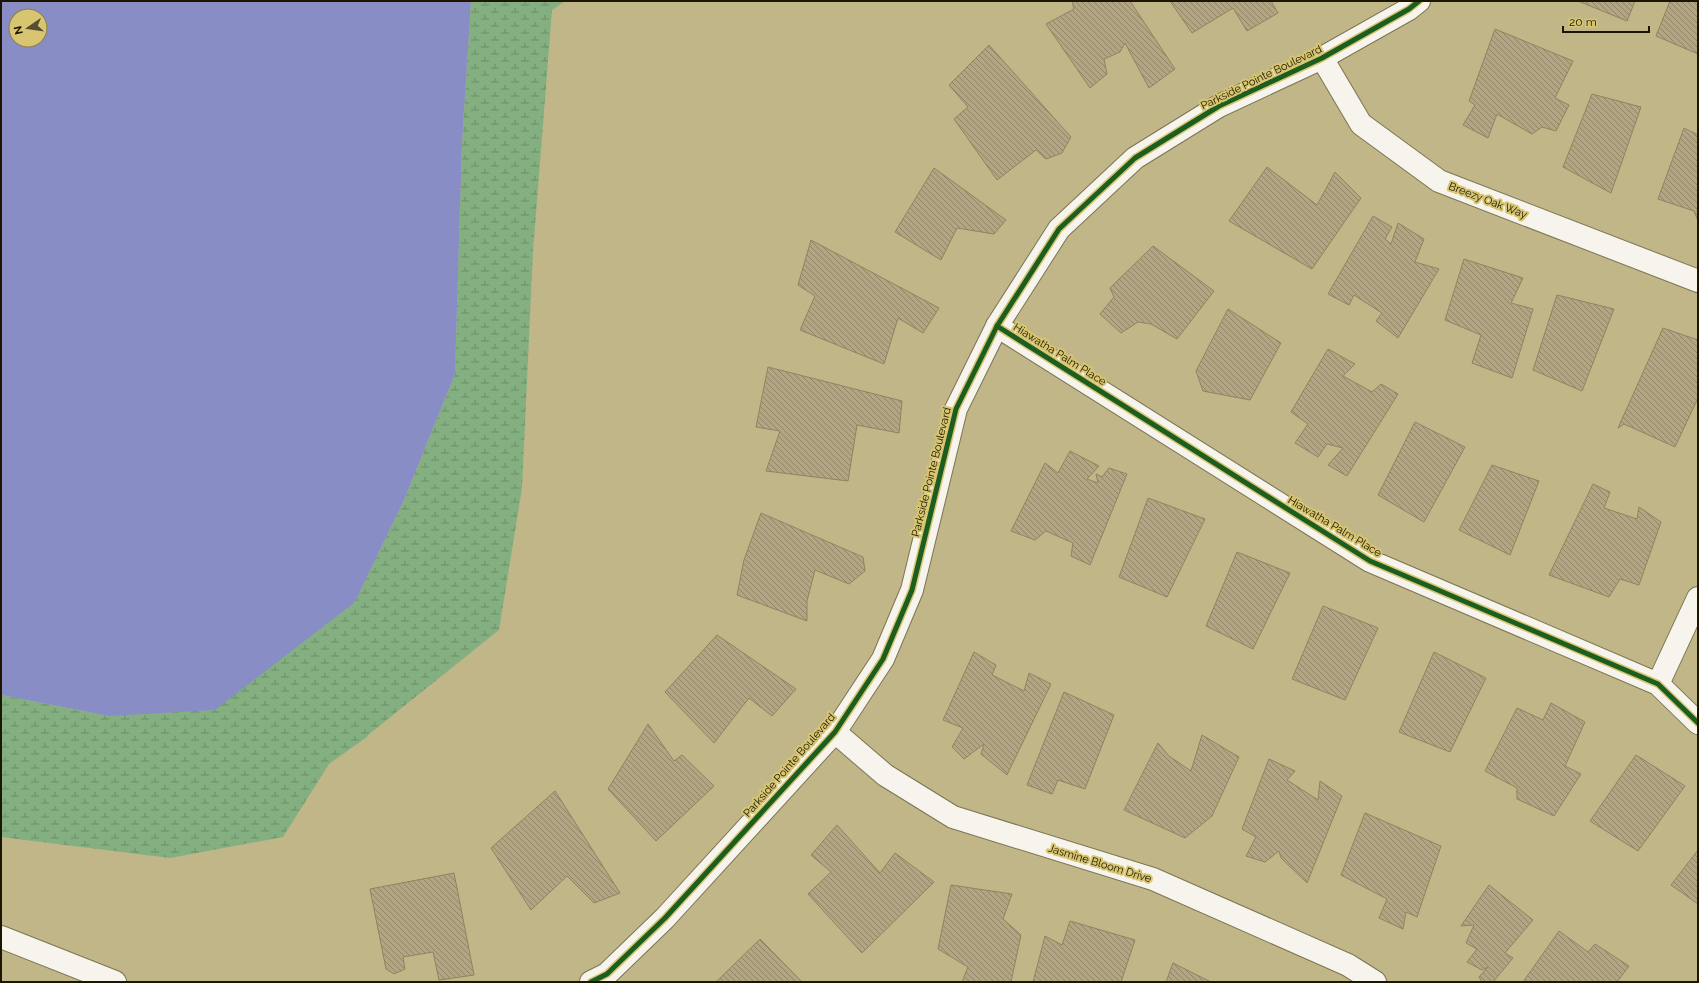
<svg xmlns="http://www.w3.org/2000/svg" width="1699" height="983" viewBox="0 0 1699 983" font-family="Raleway,sans-serif">
<style>
.wetland{fill:url(#wetland-marsh)}
.water{fill:#898dc6;fill-rule:evenodd}
.building{fill:url(#building-back-hatch);stroke:#90835e}
.lines{fill:none;stroke-linecap:round;stroke-linejoin:round}
.minor-casing{stroke:#7c7552;stroke-width:24}
.minor{stroke:#f6f4ed;stroke-width:22}
.cycleway-casing{stroke:#d7c571;stroke-width:8}
.cycleway{stroke:#1b5e20;stroke-width:5}
.labels{text-anchor:middle;stroke-width:4;stroke-linejoin:round;paint-order:stroke}
.street-label{font-size:11px;fill:#1c1600;stroke:#d7c571}
</style>
<defs>
<pattern id="wetland-marsh" width="20" height="14" patternUnits="userSpaceOnUse"><rect width="20" height="14" fill="#84b081"/><path d="M1 5h8M5 5V1M11 12h8M15 12V8" fill="none" stroke="#6b8e67"/></pattern>
<pattern id="building-back-hatch" width="6" height="6" patternUnits="userSpaceOnUse"><rect width="6" height="6" fill="#b2a582"/><path d="M-1 5l2 2M0 0l6 6M5-1l2 2" fill="none" stroke="#908568"/></pattern>
</defs>
<rect width="100%" height="100%" fill="#c0b688"/>
<!-- wetland -->
<polygon class="wetland" points="471,1 565,1 552,10 533,251 522,488 499,630 368,735 367,737 329,764 283,837 170,858 1,837 1,695 109,716 355,602 404,500 455,374 462,143"/>
<!-- water -->
<path class="water" d="M1,1H471L462,143L455,374L404,500L355,602L215,710L109,716L1,695ZM16,16H40V40H16Z"/>
<!-- building -->
<g class="building">
<polygon points="1072,1 1130,1 1175,69 1149,88 1125,43 1120,52 1104,59 1107,74 1090,88 1046,24 1074,9"/>
<polygon points="1170,1 1271,1 1278,13 1247,31 1233,8 1192,33"/>
<polygon points="1578,1 1635,1 1627,21"/>
<polygon points="1670,1 1698,1 1698,54 1656,36"/>
<polygon points="1495,29 1573,61 1555,98 1569,105 1556,131 1542,127 1532,134 1497,114 1488,138 1463,125 1475,105 1469,101"/>
<polygon points="989,45 1071,137 1062,153 1046,159 1036,150 997,180 954,119 968,107 949,85"/>
<polygon points="1592,94 1641,107 1611,193 1563,167"/>
<polygon points="1684,128 1698,135 1698,221 1694,211 1658,199"/>
<polygon points="1267,167 1317,205 1335,172 1361,198 1312,269 1229,221"/>
<polygon points="934,168 1006,220 994,234 957,228 941,260 895,232"/>
<polygon points="1373,216 1392,227 1385,239 1391,244 1398,223 1424,239 1415,262 1439,269 1398,338 1376,321 1382,313 1354,295 1349,305 1328,294"/>
<polygon points="811,240 939,308 923,333 898,318 884,364 800,330 815,296 798,285"/>
<polygon points="1153,246 1214,291 1177,339 1151,324 1138,322 1121,333 1100,314 1114,297 1110,288"/>
<polygon points="1464,259 1523,278 1511,303 1533,309 1512,378 1472,363 1481,335 1445,320"/>
<polygon points="1557,295 1614,309 1582,391 1533,370"/>
<polygon points="1228,309 1281,343 1250,400 1203,391 1196,371"/>
<polygon points="1663,328 1698,340 1698,398 1675,447 1624,424 1618,428"/>
<polygon points="1328,349 1355,364 1343,376 1372,392 1381,384 1398,394 1347,476 1328,465 1343,448 1327,444 1318,457 1295,443 1308,424 1291,412"/>
<polygon points="768,367 902,401 899,433 857,425 848,481 766,471 780,431 756,427"/>
<polygon points="1415,422 1465,447 1424,522 1378,495"/>
<polygon points="1070,451 1099,466 1087,479 1098,483 1096,474 1102,477 1109,468 1127,474 1090,565 1071,556 1073,543 1046,531 1035,540 1011,531 1045,463 1058,473"/>
<polygon points="1492,465 1539,481 1510,555 1459,530"/>
<polygon points="1593,484 1610,492 1604,508 1637,519 1639,507 1661,522 1639,585 1620,579 1609,597 1549,575"/>
<polygon points="1148,498 1205,519 1167,597 1119,577"/>
<polygon points="761,513 863,557 865,571 849,584 815,570 807,601 807,621 737,595 744,560"/>
<polygon points="1237,552 1290,573 1253,649 1206,626"/>
<polygon points="1323,606 1378,628 1345,700 1292,679"/>
<polygon points="717,635 796,689 772,716 749,698 714,743 665,692"/>
<polygon points="974,652 996,665 992,675 1024,691 1029,673 1051,684 1007,775 981,754 984,744 964,759 952,747 963,728 943,720"/>
<polygon points="1434,652 1486,678 1450,752 1399,732"/>
<polygon points="1064,692 1114,715 1085,789 1058,780 1052,794 1027,785"/>
<polygon points="1551,703 1585,722 1565,766 1581,774 1554,816 1517,799 1517,788 1485,771 1517,708 1543,720"/>
<polygon points="648,724 674,761 682,755 714,786 656,841 608,789"/>
<polygon points="1202,735 1239,757 1212,816 1185,838 1124,810 1158,743 1169,756 1191,771"/>
<polygon points="1636,755 1685,786 1638,851 1590,821"/>
<polygon points="1269,759 1295,771 1287,780 1318,800 1320,781 1342,796 1307,883 1281,858 1279,851 1265,862 1246,856 1256,837 1242,829"/>
<polygon points="555,791 620,893 594,903 567,876 531,910 491,848"/>
<polygon points="1365,813 1441,846 1417,917 1406,912 1403,929 1379,918 1387,899 1341,875"/>
<polygon points="837,825 880,873 895,853 934,882 862,953 808,894 831,872 811,855"/>
<polygon points="1698,850 1698,904 1671,885"/>
<polygon points="454,873 474,975 439,980 433,952 403,957 405,969 394,974 386,969 370,889"/>
<polygon points="951,885 1012,894 1003,919 1021,935 1011,982 962,982 968,967 938,949"/>
<polygon points="1489,885 1533,920 1505,953 1513,958 1493,982 1482,982 1479,977 1488,967 1482,970 1467,962 1477,949 1466,943 1474,925 1461,926"/>
<polygon points="1070,921 1135,940 1121,982 1033,982 1045,936 1062,945"/>
<polygon points="1559,931 1588,952 1595,944 1629,966 1617,982 1523,982"/>
<polygon points="760,939 802,982 716,982"/>
<polygon points="1173,963 1211,982 1166,982"/>
</g>
<g class="lines">
<!-- minor casing -->
<g class="minor-casing">
<g id="minor">
<polyline points="1322,58 1361,124 1439,181 1698,281"/>
<polyline points="997,326 1370,561 1658,684 1698,723"/>
<polyline points="1658,684 1698,598"/>
<polyline points="835,732 885,775 953,817 1153,879 1348,965 1375,982"/>
<polyline points="1,937 115,982"/>
<polyline points="591,982 607,974 665,918 835,732 883,659 912,590 956,409 997,326 1059,229 1135,158 1219,106 1322,58 1409,9 1419,1"/>
</g>
</g>
<!-- minor -->
<use href="#minor" class="minor"/>
<!-- cycleway casing -->
<g class="cycleway-casing">
<g id="cycleway">
<polyline points="997,326 1370,561 1658,684 1698,723"/>
<polyline points="591,982 607,974 665,918 835,732 883,659 912,590 956,409 997,326 1059,229 1135,158 1219,106 1322,58 1409,9 1419,1"/>
</g>
</g>
<!-- cycleway -->
<use href="#cycleway" class="cycleway"/>
</g>
<g class="labels">
<!-- street labels -->
<g class="street-label">
<text transform="translate(1261 77) rotate(-26)" y="4">Parkside Pointe Boulevard</text>
<text transform="translate(1488 200) rotate(21)" y="4">Breezy Oak Way</text>
<text transform="translate(1060 354) rotate(32)" y="4">Hiawatha Palm Place</text>
<text transform="translate(931 472) rotate(-76)" y="4">Parkside Pointe Boulevard</text>
<text transform="translate(1335 526) rotate(31)" y="4">Hiawatha Palm Place</text>
<text transform="translate(789 765) rotate(-49)" y="4">Parkside Pointe Boulevard</text>
<text transform="translate(1100 863) rotate(17)" y="4">Jasmine Bloom Drive</text>
</g>
</g>
<!-- border -->
<rect width="1699" height="983" fill="none" stroke="#1c1600" stroke-width="4"/>
<!-- north arrow -->
<g transform="translate(28 28) rotate(257)"><circle r="19" fill="#d7c571" stroke="#8c7f44"/>
<path d="M0-3L7 15L0 10L-7 15Z" fill="#554e30"/>
<text y="-6" font-size="11" font-weight="bold" text-anchor="middle" fill="#1c1600">N</text>
</g>
<!-- scale -->
<path d="M1563 26v6h86v-6" fill="none" stroke="#1c1600" stroke-width="2"/>
<text x="1569" y="26" font-size="12" fill="#1c1600" stroke="#d7c571" stroke-width="3" paint-order="stroke">20 m</text>
</svg>
